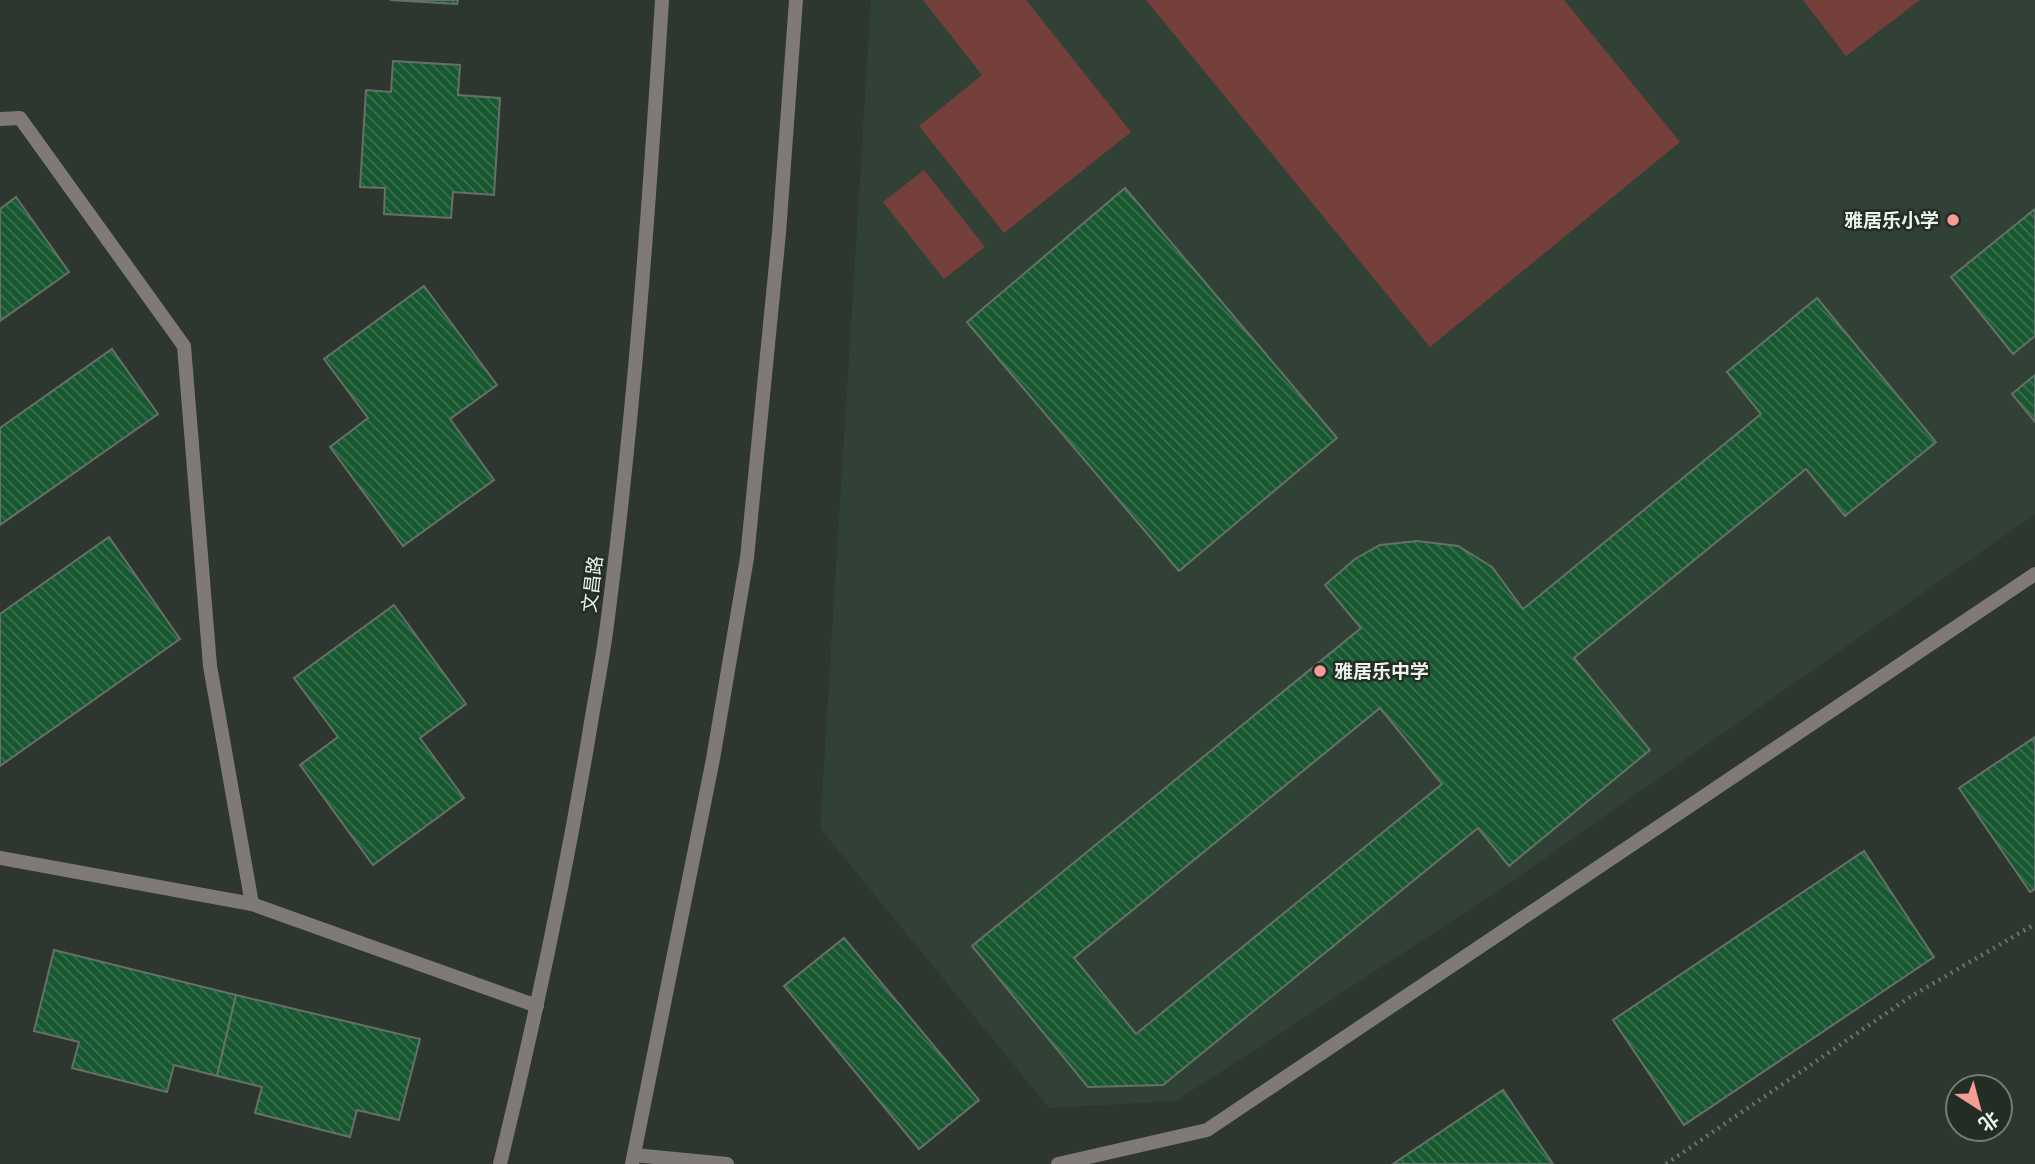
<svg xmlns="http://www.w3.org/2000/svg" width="2035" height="1164" viewBox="0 0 2035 1164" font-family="Lato,'Noto Sans SC',sans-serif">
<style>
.built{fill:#324136}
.grass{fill:#753f3b}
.building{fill:url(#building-back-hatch);stroke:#667068;stroke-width:2;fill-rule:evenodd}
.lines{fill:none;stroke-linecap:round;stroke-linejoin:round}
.path{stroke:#6b736d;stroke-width:4.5;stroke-dasharray:2 5;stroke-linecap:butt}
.minor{stroke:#7f7978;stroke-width:14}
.tertiary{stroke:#7f7978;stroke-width:14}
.poi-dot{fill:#f59c94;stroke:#232c25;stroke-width:2.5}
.labels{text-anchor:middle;stroke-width:5;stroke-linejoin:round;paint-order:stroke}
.poi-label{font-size:19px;font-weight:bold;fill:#ebf1ec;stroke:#232c25;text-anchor:end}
.street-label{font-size:19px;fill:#ebf1ec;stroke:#232c25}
</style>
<defs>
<pattern id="building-back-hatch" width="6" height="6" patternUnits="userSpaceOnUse" patternTransform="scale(1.75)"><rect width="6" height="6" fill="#185830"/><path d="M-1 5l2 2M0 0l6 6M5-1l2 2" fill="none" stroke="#3a704e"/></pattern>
</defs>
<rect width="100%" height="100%" fill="#2d362f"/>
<!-- built -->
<polygon class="built" points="871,0 2035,0 2035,514 1498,891 1176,1101 1049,1108 820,828"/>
<!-- grass -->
<g class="grass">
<polygon points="923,0 1026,0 1131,132 1004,233 919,126 982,75"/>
<polygon points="1146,0 1564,0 1680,142 1430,347"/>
<polygon points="1803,0 1920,0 1846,56"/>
<polygon points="924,170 985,247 944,279 883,202"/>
</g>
<!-- building -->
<g class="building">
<polygon points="390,0 458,0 457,4"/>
<polygon points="393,61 460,65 458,95 500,98 494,195 453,192 451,218 384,214 385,188 360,187 366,90 391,92"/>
<polygon points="1125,188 1337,438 1179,571 967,322"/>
<polygon points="16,197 69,272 0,321 0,209"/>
<polygon points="2035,209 2035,336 2013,354 1951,277"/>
<polygon points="424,286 497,385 450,419 494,480 403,546 330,447 368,418 324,359"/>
<path d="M1817,298L1936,442L1845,516L1806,469L1574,658L1650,750L1509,866L1478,828L1163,1085L1088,1087L972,946L1361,628L1325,585L1355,559L1380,545L1417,541L1458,546L1492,567L1523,609L1761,414L1727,372ZM1380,708L1442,784L1136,1034L1074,958Z"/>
<polygon points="112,349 158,414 0,525 0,428"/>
<polygon points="2035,375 2035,422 2012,394"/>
<polygon points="109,537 180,639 0,766 0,614"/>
<polygon points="394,605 466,704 420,738 464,798 373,865 300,765 338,737 294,678"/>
<polygon points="2035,737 2035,889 2030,892 1959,788"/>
<polygon points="1864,851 1934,957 1684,1125 1613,1020"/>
<polygon points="844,938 979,1100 919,1149 784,986"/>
<polygon points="54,950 236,995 217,1076 174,1065 167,1092 72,1068 79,1042 34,1031"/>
<polygon points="236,995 420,1039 399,1120 357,1110 350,1137 255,1113 262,1087 217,1076"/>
<polygon points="1503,1090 1553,1164 1393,1164"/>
</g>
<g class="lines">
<!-- path -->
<polyline class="path" points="1666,1164 1910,997 2035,924"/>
<!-- minor -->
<g class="minor">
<polyline points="0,119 20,118 184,346 210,666 252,904"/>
<polyline points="0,858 252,904 537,1006"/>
<polyline points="634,1155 727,1164"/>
<polyline points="1058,1164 1207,1130 2035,574"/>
</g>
<!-- tertiary -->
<g class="tertiary">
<path d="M500,1164C534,1024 564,883 588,741C594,702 602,664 607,625C634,417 649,209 662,0"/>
<polyline points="632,1164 713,759 747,558 779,233 796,0"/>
</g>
</g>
<!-- markers -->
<g class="poi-dot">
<circle cx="1953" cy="220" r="7"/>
<circle cx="1320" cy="671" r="7"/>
</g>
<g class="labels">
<!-- poi labels -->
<g class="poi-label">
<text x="1939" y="227">雅居乐小学</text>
<text x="1334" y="678" text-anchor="start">雅居乐中学</text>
</g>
<!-- street labels -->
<g class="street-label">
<text transform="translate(592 584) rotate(-83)" y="7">文昌路</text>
</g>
</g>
<!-- north arrow -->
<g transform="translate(1979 1108) rotate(144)"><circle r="33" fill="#232c25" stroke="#737b75" stroke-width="2"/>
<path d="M0-5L12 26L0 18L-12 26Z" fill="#f59c94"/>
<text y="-10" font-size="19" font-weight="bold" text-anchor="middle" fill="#ebf1ec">北</text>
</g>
</svg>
